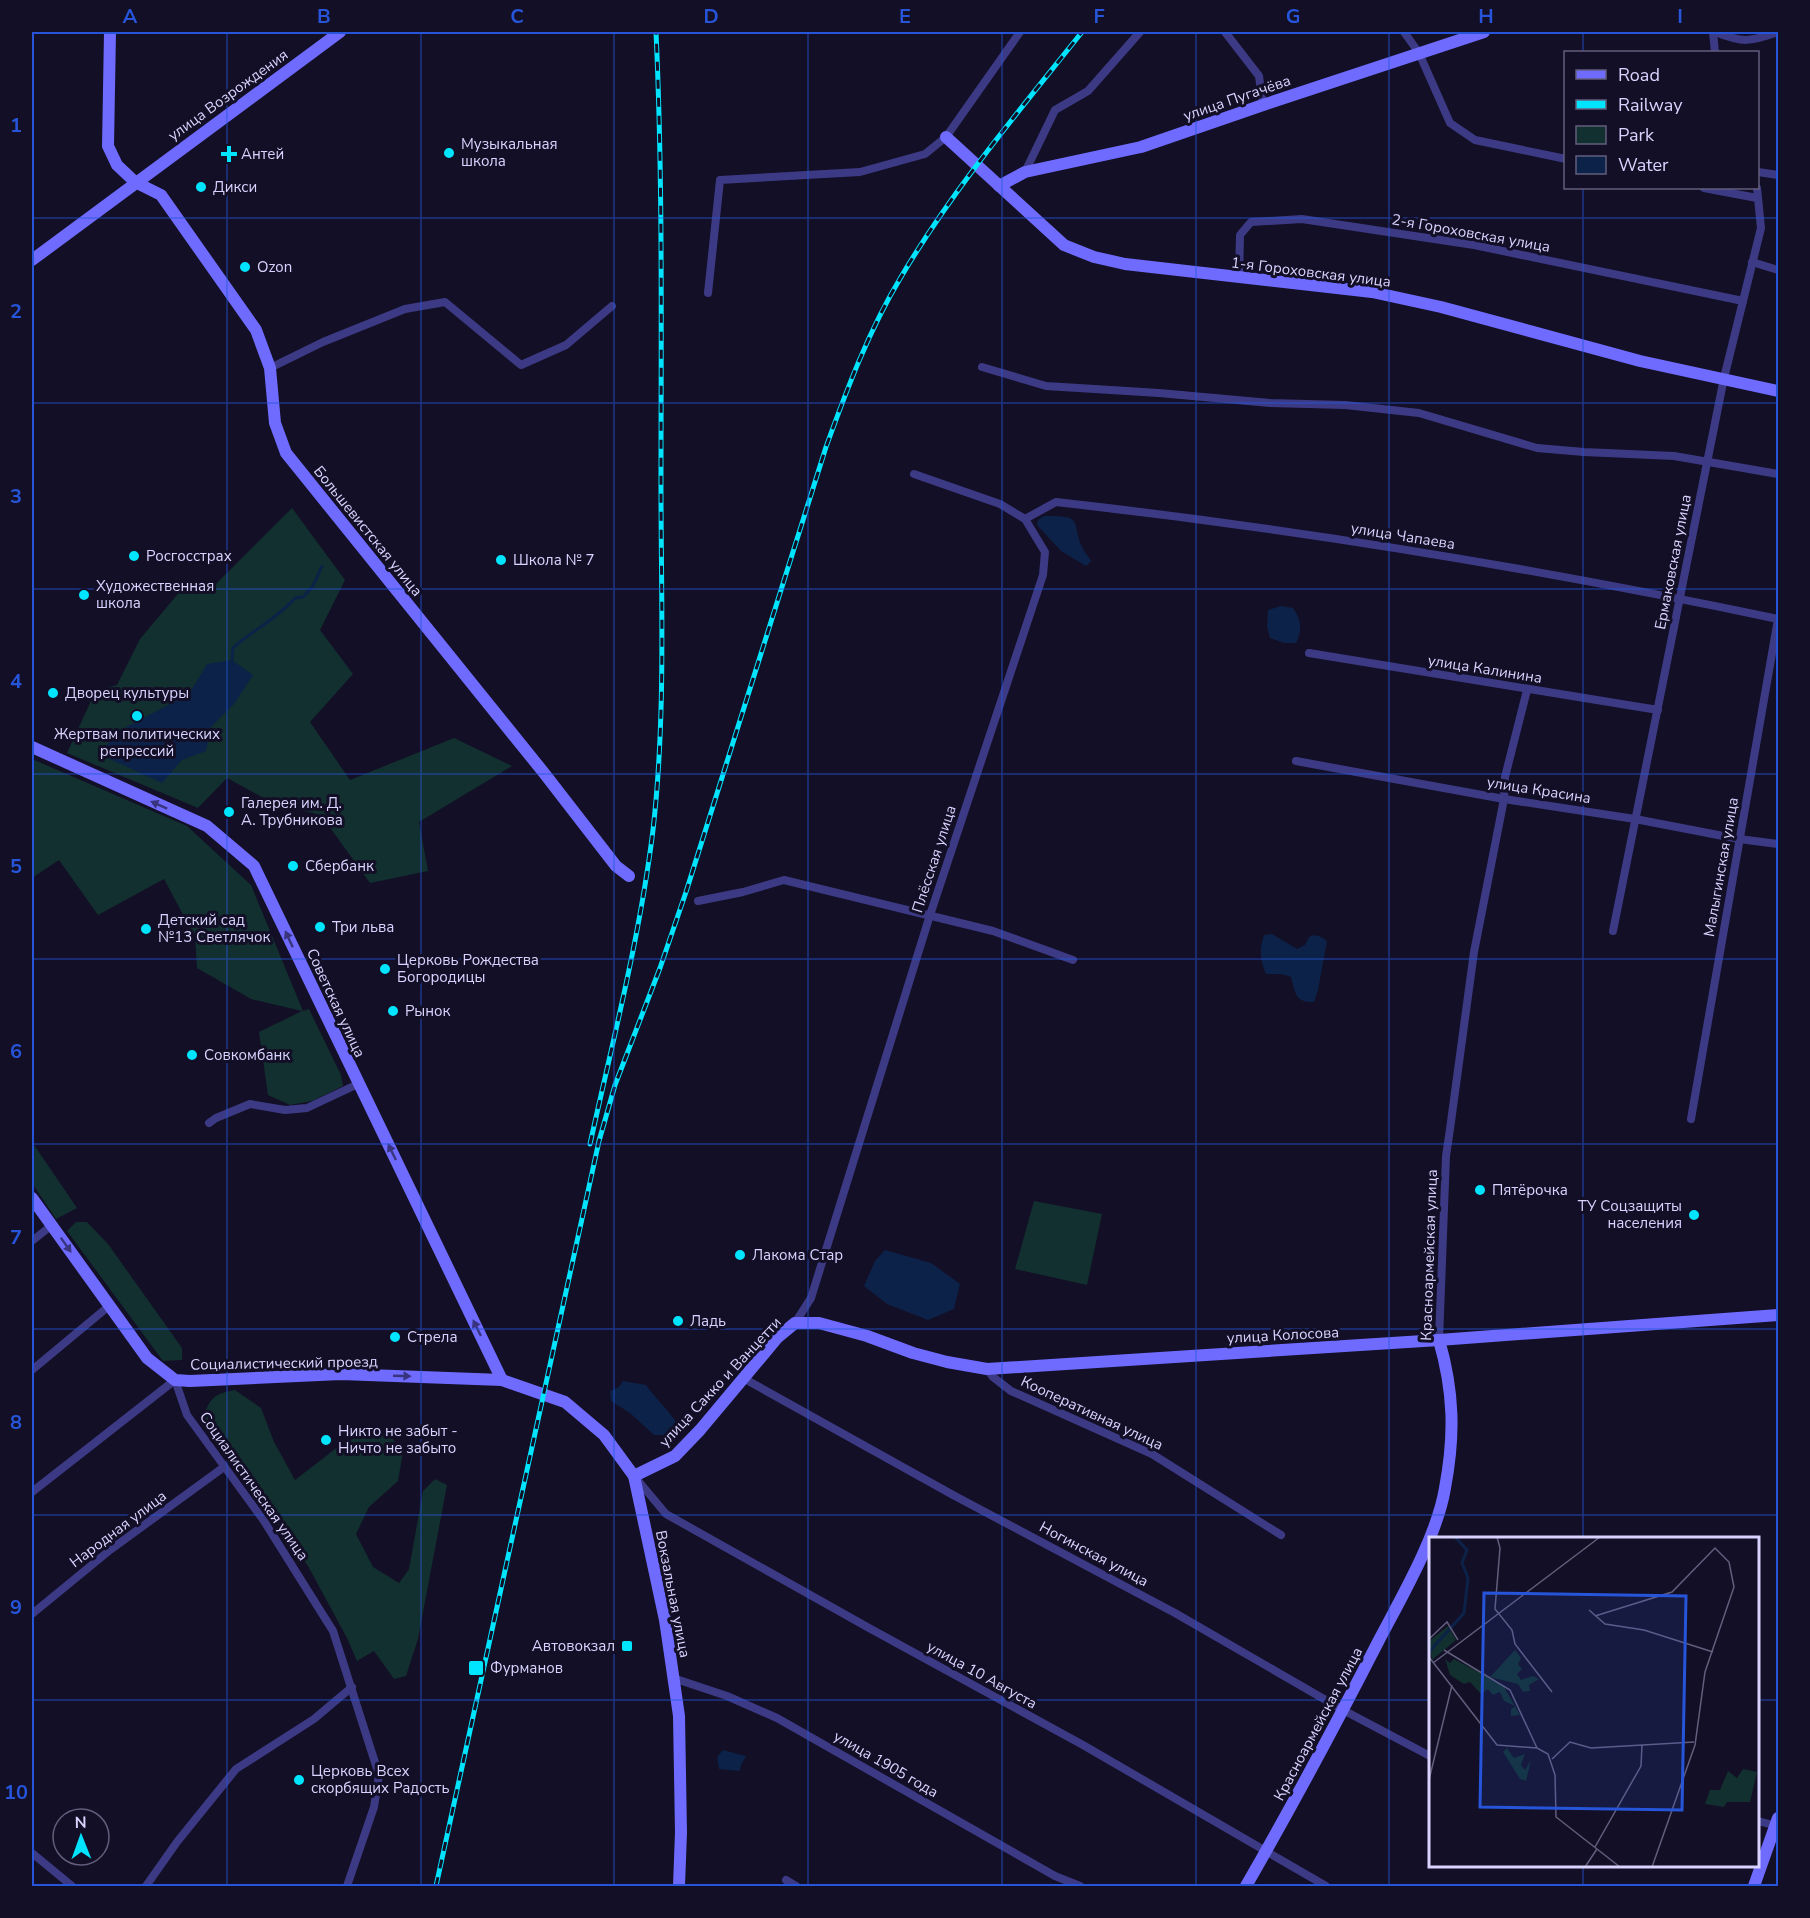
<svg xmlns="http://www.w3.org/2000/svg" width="1810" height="1918" viewBox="0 0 1810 1918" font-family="'Nunito Sans',sans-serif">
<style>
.green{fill:#12302f}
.water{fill:#0c2248}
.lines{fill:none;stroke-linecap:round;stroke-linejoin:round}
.stream{stroke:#0c2248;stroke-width:3}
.street{stroke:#3d3a85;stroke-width:8}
.secondary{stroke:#6f6bff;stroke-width:12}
.rail-casing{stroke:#00e5ff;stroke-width:5}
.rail{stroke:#130f26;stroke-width:3;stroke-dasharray:9;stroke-linecap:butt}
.oneway{fill:#38347d}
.grid{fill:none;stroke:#2655da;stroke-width:1.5;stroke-opacity:0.55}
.poi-dot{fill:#00e5ff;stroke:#130f26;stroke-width:2}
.labels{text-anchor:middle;stroke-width:6;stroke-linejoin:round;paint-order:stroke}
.street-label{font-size:15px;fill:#d9d4ff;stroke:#130f26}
.poi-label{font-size:15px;fill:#d9d4ff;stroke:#130f26;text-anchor:start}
.inset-river{fill:none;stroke:#0c2248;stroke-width:3}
.inset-road{fill:none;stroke:#625e7d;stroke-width:1.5}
.view{fill:#2655da;fill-opacity:0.15;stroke:#2655da;stroke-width:3}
.inset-edge{fill:none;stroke:#d9d4ff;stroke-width:3}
.neatline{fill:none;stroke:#2655da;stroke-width:2}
.grid-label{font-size:20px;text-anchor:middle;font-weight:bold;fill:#2655da}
</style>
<rect width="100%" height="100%" fill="#130f26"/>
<!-- green -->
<g class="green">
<polygon points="292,508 345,580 320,630 353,674 310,722 350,780 454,738 512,766 419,822 428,871 370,883 321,815 273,803 227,778 198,808 67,753 96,690 117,685 140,639 187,583 212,588"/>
<polygon points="32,759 187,826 251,885 303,1011 309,1009 341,1075 343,1086 312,1101 290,1105 268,1095 259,1032 302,1011 251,999 197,968 195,937 164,879 98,915 59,860 32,878"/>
<polygon points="32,1142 77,1208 56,1219 32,1183"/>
<polygon points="1034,1201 1102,1214 1087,1285 1015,1269"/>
<polygon points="76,1222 87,1222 108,1244 182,1348 182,1360 163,1361 67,1231"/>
<path d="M235,1390L261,1408L274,1442L295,1480L339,1446L373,1429L391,1437L403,1452L398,1481L369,1507L356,1534L373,1567L399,1583L409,1569L423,1491L435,1479L447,1485L418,1639L406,1676L394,1679L374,1651L357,1661L347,1638L308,1566L202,1420C210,1399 212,1394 235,1390Z"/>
</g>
<!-- water -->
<g class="water">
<path d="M1044,516C1086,515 1070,522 1083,549C1085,553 1089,557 1091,561L1086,566L1061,551L1037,525L1038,520Z"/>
<path d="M1281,606L1293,608C1301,620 1303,629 1296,643H1284L1270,638L1267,627L1268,610Z"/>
<polygon points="232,660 253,675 234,704 211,727 206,751 182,760 162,783 101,755 115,733 189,694 207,664"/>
<path d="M1272,934L1297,949L1305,945L1309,937C1316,933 1321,937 1327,941L1318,990L1314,1002C1295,1003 1295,992 1291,977L1281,974H1266C1260,960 1259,950 1264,935Z"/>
<polygon points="885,1250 931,1263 960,1284 954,1309 928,1320 887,1304 864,1286 875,1261"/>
<path d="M623,1381L646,1385C655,1398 667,1408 676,1422L669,1435H654L630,1413L611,1401L610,1391L619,1387Z"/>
<polygon points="723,1750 746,1756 741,1765 740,1771 719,1769 717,1757"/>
</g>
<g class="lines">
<!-- stream -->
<path class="stream" d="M232,660L233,648C253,630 278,618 295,598L303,597L313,586L322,566"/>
<!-- street -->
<g class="street">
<polyline points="1225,32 1259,76 1263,105"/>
<polyline points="1404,32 1419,53 1450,123 1475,140 1566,159"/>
<polyline points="1713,32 1715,52"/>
<path d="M1715,32C1743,43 1750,42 1778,32"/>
<polyline points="1025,172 1055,110 1088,91 1140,32"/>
<polyline points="1758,172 1778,175"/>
<polyline points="1704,188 1757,198"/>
<polyline points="1752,262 1778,270"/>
<polyline points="1239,278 1240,235 1251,222 1302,219 1474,245 1743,301"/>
<polyline points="708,293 720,180 860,172 925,154 946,137 1020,32"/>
<polyline points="982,367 1046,386 1159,393 1270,403 1345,405 1419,413 1537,448 1584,452 1674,456 1778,474"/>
<polyline points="270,368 323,342 405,309 445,302 521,365 566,345 612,306"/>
<path d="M1025,519L1056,502C1298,529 1540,569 1778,619"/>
<polyline points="1309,653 1658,710"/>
<polyline points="1296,761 1504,799 1635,819 1739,839 1778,844"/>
<polyline points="698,901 743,892 784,880 993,931 1073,960"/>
<polyline points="1613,931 1724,378 1761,228 1757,188"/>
<polyline points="1691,1119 1778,619"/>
<polyline points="209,1123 216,1118 250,1104 285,1110 307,1108 358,1084"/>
<polyline points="32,1241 52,1225"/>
<polyline points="795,1323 811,1298 930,915 1043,575 1045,552 1025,519 1000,504 914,474"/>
<polyline points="1439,1340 1446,1156 1450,1129 1474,952 1504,799 1505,777 1527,690"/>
<polyline points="987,1369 993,1377 1011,1391 1152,1454 1281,1535"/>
<polyline points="32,1370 109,1306"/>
<polyline points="743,1378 953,1495 1175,1613 1343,1710 1430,1756"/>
<polyline points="635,1477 666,1514 869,1628 1083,1745 1326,1886"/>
<polyline points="32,1492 175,1380 187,1415 264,1521 333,1631 379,1775 374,1807 347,1886"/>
<polyline points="32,1614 110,1550 224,1467"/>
<polyline points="673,1678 727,1696 777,1718 1055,1876 1080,1886"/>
<polyline points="1758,1821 1777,1826"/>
<polyline points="32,1853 72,1886"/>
<polyline points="786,1880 796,1886"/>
<polyline points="146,1886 177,1842 236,1769 314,1719 352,1687"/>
</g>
<!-- secondary -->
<g class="secondary">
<polyline points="110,32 108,146 117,165 135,182 161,195 256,330 270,368 275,423 286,453 544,773 616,866 629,876"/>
<polyline points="946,137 1064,245 1094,257 1125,264 1372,292 1441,307 1640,361 1778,391"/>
<polyline points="999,186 1025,172 1141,147 1263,105 1484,32"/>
<polyline points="32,260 340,32"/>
<polyline points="32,747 207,826 254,866 502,1380"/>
<polyline points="32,1198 147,1358 175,1380 190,1381 341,1374 502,1380 565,1402 604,1435 634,1476 665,1620 679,1716 681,1832 679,1886"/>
<polyline points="634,1476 675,1456 700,1430 778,1337 795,1323 819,1323 867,1336 913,1353 947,1362 987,1369 1439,1340 1778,1315"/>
<path d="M1246,1886C1292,1806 1336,1724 1378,1642C1401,1598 1437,1537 1445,1488C1455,1435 1454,1392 1439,1340"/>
<polyline points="1754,1886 1778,1818"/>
</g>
<!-- rail casing -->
<g class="rail-casing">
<g id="rail">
<path d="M590,1144C613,1040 640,936 653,830C666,716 661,601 661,487C661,335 663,183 656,32"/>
<path d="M436,1886L599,1141L615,1085L660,968L686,892L826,447C847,389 869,330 901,277C953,189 1019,111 1082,32"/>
</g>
</g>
<!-- rail -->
<use href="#rail" class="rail"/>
</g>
<!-- one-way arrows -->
<defs><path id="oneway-solid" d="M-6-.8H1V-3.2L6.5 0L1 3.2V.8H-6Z" transform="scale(1.5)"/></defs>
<g class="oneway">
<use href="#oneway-solid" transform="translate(159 805) rotate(-156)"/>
<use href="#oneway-solid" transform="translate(289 939) rotate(-115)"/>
<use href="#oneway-solid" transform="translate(392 1152) rotate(-116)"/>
<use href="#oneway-solid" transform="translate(66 1245) rotate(55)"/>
<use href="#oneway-solid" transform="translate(477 1328) rotate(-116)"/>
<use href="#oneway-solid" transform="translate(402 1376) rotate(2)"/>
</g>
<!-- grid -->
<path class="grid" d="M227,32V1886M421,32V1886M614,32V1886M808,32V1886M1002,32V1886M1196,32V1886M1389,32V1886M1583,32V52M1583,188V1538M32,218H1778M32,403H1778M32,589H1778M32,774H1778M32,959H1778M32,1144H1778M32,1329H1778M32,1515H1778M32,1700H1430M1758,1700H1778M1583,1866V1886"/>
<!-- markers -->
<g class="poi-dot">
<circle cx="449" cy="153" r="6"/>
<path d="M226 145h6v6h6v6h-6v6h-6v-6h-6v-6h6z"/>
<circle cx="201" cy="187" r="6"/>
<circle cx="245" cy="267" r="6"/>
<circle cx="134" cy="556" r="6"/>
<circle cx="501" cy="560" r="6"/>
<circle cx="84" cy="595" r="6"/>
<circle cx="53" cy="693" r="6"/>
<circle cx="137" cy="716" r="6"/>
<circle cx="229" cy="812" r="6"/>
<circle cx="293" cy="866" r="6"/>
<circle cx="320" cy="927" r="6"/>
<circle cx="146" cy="929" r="6"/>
<circle cx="385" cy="969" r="6"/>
<circle cx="393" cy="1011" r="6"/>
<circle cx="192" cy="1055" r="6"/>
<circle cx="1480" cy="1190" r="6"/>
<circle cx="1694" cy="1215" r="6"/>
<circle cx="740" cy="1255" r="6"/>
<circle cx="678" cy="1321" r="6"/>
<circle cx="395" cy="1337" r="6"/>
<circle cx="326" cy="1440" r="6"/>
<rect x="621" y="1640" width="12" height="12" rx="3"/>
<rect x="468" y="1660" width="16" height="16" rx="3"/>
<circle cx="299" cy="1780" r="6"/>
</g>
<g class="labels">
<!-- street labels -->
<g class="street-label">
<text transform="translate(228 95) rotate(-36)" y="5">улица Возрождения</text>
<text transform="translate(1237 98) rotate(-19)" y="5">улица Пугачёва</text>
<text transform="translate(1471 233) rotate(10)" y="5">2-я Гороховская улица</text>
<text transform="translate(1311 272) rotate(7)" y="5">1-я Гороховская улица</text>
<text transform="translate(368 531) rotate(51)" y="5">Большевистская улица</text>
<text transform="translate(1403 536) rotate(9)" y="5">улица Чапаева</text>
<text transform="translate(1673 562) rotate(-79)" y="5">Ермаковская улица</text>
<text transform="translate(1485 669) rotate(9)" y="5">улица Калинина</text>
<text transform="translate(1539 790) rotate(9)" y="5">улица Красина</text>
<text transform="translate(934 859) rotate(-72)" y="5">Плёсская улица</text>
<text transform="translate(1721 867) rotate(-80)" y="5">Малыгинская улица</text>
<text transform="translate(336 1003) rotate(65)" y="5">Советская улица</text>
<text transform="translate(1429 1255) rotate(-88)" y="5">Красноармейская улица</text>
<text transform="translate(1283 1335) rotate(-3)" y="5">улица Колосова</text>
<text transform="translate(284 1363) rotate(-1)" y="5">Социалистический проезд</text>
<text transform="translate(720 1382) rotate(-47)" y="5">улица Сакко и Ванцетти</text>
<text transform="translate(1092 1413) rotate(25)" y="5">Кооперативная улица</text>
<text transform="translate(254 1486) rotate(55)" y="5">Социалистическая улица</text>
<text transform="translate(118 1529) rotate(-37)" y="5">Народная улица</text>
<text transform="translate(1094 1554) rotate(28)" y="5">Ногинская улица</text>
<text transform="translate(673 1594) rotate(79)" y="5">Вокзальная улица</text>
<text transform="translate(982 1675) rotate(29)" y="5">улица 10 Августа</text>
<text transform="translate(1318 1724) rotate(-62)" y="5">Красноармейская улица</text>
<text transform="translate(886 1764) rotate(30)" y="5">улица 1905 года</text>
</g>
<!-- poi labels -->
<g class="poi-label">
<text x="461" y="149">Музыкальная<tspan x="461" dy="17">школа</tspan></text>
<text x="241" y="159">Антей</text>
<text x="213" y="192">Дикси</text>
<text x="257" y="272">Ozon</text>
<text x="146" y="561">Росгосстрах</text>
<text x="513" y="565">Школа № 7</text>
<text x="96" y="591">Художественная<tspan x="96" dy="17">школа</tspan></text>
<text x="65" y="698">Дворец культуры</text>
<text x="137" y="739" text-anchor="middle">Жертвам политических<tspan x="137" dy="17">репрессий</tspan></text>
<text x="241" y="808">Галерея им. Д.<tspan x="241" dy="17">А. Трубникова</tspan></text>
<text x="305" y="871">Сбербанк</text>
<text x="158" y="925">Детский сад<tspan x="158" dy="17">№13 Светлячок</tspan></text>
<text x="332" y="932">Три льва</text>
<text x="397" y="965">Церковь Рождества<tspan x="397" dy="17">Богородицы</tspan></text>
<text x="405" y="1016">Рынок</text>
<text x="204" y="1060">Совкомбанк</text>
<text x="1492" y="1195">Пятёрочка</text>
<text x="1682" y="1211" text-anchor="end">ТУ Соцзащиты<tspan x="1682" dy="17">населения</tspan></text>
<text x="752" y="1260">Лакома Стар</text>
<text x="690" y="1326">Ладь</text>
<text x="407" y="1342">Стрела</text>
<text x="338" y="1436">Никто не забыт -<tspan x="338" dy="17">Ничто не забыто</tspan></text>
<text x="615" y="1651" text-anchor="end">Автовокзал</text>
<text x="490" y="1673">Фурманов</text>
<text x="311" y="1776">Церковь Всех<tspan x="311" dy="17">скорбящих Радость</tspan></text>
</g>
</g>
<!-- overview -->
<g transform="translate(1429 1537)">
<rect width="330" height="330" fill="#130f26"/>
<path d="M19,89L27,103L3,123L0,104ZM86,113L92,121L89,127L93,132L88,137L92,143L104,139L110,142L100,148L101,154L94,155L89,147L61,140ZM16,122L21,126L25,122L74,148L91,178L82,179V172L86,169L75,164L71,155L64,158L59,152L52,157L41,145L35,147L21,138ZM78,211L85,221L96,217L92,228L96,233L102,223L97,244L91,242L74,215ZM314,232L328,235L321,265H298L295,270L276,267L281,253H291L299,234L308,241Z" fill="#12302f"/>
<path class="inset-river" d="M0,115L35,76L39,41L33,26L38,13L26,0"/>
<path class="inset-road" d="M68,0L71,11L66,72L83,93L86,107L123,155M160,73L176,87L215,93L284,115M166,79L243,55L286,11L300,25L305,50L276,135L266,208L223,330M0,102L18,85L29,103M15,113L81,153L108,211M0,120L68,208L108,211L119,217L126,238L127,280L191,330M4,126L171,0M123,222L141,205L162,211L265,205M0,243L23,148M166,310L212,229L213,208M156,330L168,312"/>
<path class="view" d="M55,56L257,59L253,273L51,270Z"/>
<rect width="330" height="330" class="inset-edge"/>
</g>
<!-- border -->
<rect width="1810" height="1918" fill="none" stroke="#130f26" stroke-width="66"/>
<!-- legend -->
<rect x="1564" y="51" width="195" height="138" fill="#130f26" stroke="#625e7d" stroke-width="1.5"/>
<rect x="1576" y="70" width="30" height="9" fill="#6f6bff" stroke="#625e7d" stroke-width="1.5"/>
<text x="1618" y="81" font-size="18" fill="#d9d4ff">Road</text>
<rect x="1576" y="100" width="30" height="9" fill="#00e5ff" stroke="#625e7d" stroke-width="1.5"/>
<text x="1618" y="111" font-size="18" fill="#d9d4ff">Railway</text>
<rect x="1576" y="126" width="30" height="18" fill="#12302f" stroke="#625e7d" stroke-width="1.5"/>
<text x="1618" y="141" font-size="18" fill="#d9d4ff">Park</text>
<rect x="1576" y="156" width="30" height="18" fill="#0c2248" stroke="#625e7d" stroke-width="1.5"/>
<text x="1618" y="171" font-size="18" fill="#d9d4ff">Water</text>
<!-- north arrow -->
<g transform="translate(81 1837) rotate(359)"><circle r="28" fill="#130f26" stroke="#625e7d" stroke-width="1.5"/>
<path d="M0-4.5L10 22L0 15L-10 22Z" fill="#00e5ff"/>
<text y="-9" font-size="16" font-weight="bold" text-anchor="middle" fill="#d9d4ff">N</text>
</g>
<rect x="33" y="33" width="1744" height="1852" class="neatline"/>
<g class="grid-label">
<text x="130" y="23">A</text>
<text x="324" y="23">B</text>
<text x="517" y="23">C</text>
<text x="711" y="23">D</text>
<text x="905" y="23">E</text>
<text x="1099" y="23">F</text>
<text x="1293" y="23">G</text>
<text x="1486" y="23">H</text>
<text x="1680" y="23">I</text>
<text x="16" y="132">1</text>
<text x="16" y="318">2</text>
<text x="16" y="503">3</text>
<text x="16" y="688">4</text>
<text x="16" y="873">5</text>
<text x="16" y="1058">6</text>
<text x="16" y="1244">7</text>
<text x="16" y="1429">8</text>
<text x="16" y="1614">9</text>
<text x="16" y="1799">10</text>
</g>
</svg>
